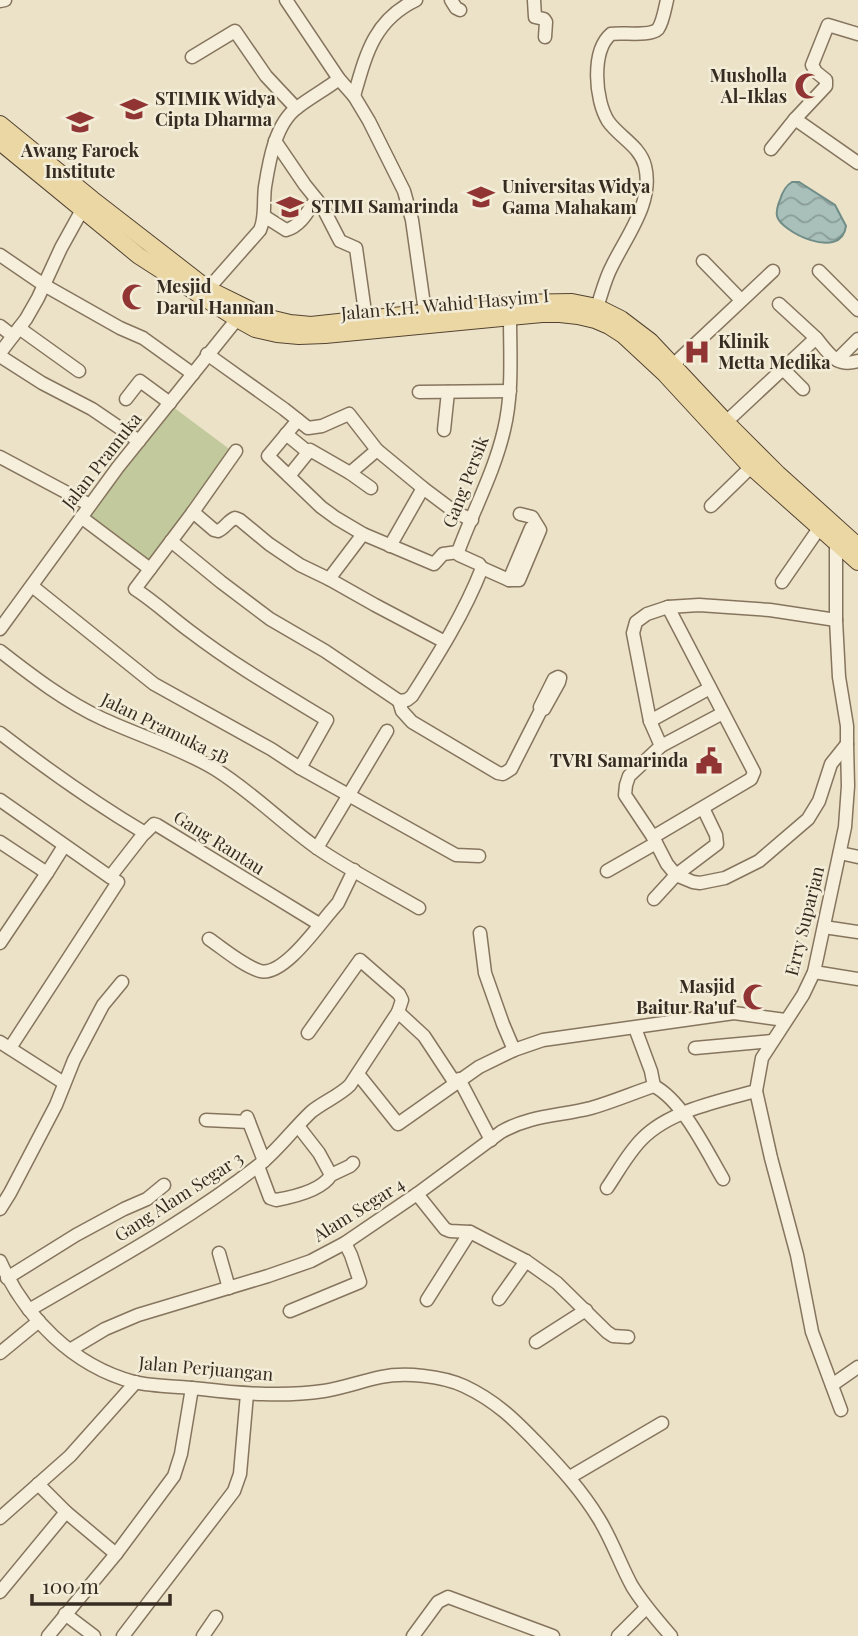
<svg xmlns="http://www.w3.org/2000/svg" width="858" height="1636" viewBox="0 0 858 1636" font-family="'Playfair Display',serif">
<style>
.grass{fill:#c2c99c}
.water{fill:url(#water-waves);stroke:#708d87;stroke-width:2}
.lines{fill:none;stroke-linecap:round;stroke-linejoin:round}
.minor-casing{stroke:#86755e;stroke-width:15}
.major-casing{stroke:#544332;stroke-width:18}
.minor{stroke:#f6efdb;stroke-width:12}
.major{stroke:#ebd7a3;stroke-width:16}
.labels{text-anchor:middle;stroke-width:5;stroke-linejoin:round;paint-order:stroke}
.poi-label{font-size:18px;font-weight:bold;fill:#372c21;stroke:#f3ecd7;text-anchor:start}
.street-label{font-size:18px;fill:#372c21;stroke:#f3ecd7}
</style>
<defs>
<pattern id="water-waves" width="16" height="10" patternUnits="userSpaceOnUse" patternTransform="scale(1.75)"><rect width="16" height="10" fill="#a9c0ba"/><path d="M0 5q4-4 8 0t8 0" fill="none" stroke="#8a9c97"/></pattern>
</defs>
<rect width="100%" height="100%" fill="#ebe2c8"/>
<!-- grass -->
<polygon class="grass" points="173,407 232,451 146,566 83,525"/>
<!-- water -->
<path class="water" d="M792,182H799L835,205L846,226C841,262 780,231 777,216C776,212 778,204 780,200C782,193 785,186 792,182Z"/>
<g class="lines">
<!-- minor casing -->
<g class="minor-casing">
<g id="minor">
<polyline points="286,0 339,79 354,96 369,121 404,191 412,220 425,312"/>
<polyline points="451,0 456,8 460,10"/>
<polyline points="534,0 535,17 544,19 546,22 545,37"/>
<polyline points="0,1 5,0"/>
<polyline points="192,57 235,31 266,76 296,108"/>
<path d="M354,96C366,54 374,20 416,0"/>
<polyline points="795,119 858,163"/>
<polyline points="275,141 305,185 322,206 340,241 356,248 366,319"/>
<polyline points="771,149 795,119 826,86 826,80 816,72 812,65 828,25 858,34"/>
<path d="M264,216L286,230C301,226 308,211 316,199"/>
<polyline points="0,255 44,285 120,328 143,338 193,374"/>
<polyline points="703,261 741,300"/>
<polyline points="819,271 858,310"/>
<path d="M208,289L260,230C266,217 263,202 265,187C269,162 275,123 298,107C311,97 326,89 339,79"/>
<polyline points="779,304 816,338"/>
<path d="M597,307C602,293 605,279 612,266C627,235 654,202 645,166C640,146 619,137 608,121C595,100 591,51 611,34C622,32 650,37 658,29C663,22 665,8 667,0"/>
<polyline points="0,326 13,336"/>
<polyline points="19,328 79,371"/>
<polyline points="0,353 26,319 38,298 61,248 82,210"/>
<polyline points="207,354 284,409 308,428 322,426 349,414 377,450 423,488 455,512 472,520"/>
<polyline points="0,356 42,383 92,409 139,441"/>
<polyline points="837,360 858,339"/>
<polyline points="673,365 773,271"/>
<polyline points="783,369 803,389"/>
<polyline points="419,392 510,391"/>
<polyline points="126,399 140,381 170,403"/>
<polyline points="298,420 268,456 321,507 336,518 363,534 434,564 443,554 458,552"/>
<path d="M726,422L816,338C829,353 836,368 858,361"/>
<polyline points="444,430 448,392"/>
<polyline points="286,434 308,452"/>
<path d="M236,451L193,512L135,589C155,602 172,618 191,632C234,665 281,692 327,720L300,768"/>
<polyline points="0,457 90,505"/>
<polyline points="350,473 377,450"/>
<polyline points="289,476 310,450 350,473 371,488"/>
<polyline points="711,506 751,467"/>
<path d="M193,512L214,530L218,531C225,528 228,521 235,518L240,520L269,544L300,565L329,579L375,605L445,642"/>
<polyline points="81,517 150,569"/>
<polyline points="171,541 221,582 270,619 325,651 399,701"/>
<polyline points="836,542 836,620 839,677 847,726 847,744 848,786 845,827 814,972 803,995 762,1058 756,1091 771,1158 797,1255 812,1332 841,1410"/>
<polyline points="390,546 423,488"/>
<polyline points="482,568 509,580 519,580 540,530 532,517 520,514"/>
<polyline points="329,579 363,534"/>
<polyline points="509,580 531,528 537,526"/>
<polyline points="782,582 820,527"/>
<polyline points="32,586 154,684 271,749 300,768 456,855 479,856"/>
<polyline points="836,620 770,610 699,605 668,607 647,614 636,622 633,633 650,721 661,746 629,776 626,785 625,795 653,837 667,864 676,875 693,882 700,883 725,878 759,861 808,819 819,801 831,764 847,744"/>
<polyline points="0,629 118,467 237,319"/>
<path d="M0,651C32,676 66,702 103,719C140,736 180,748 215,769C252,792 282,823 317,848C349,870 385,888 419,908"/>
<path d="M399,701L407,700L412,696C438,655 464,614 482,568L479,564L459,555L458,552C473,511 494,473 504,430C513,393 510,354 510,316"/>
<polyline points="399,701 402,711 412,722 498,773 503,774 511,769 541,710 544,709 559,682 560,678 558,677 554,679 540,707 541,710"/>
<polyline points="650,721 710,688"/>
<path d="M0,733C48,770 93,802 145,833L154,824L157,825L319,924"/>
<polyline points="661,746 723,713"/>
<polyline points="0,800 110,877 145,832"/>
<polyline points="653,837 751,779 754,772 668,607"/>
<polyline points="0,842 47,873 0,943"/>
<polyline points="317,848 387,731"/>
<polyline points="840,853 858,857"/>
<polyline points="607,871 656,843"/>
<polyline points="47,873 64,846"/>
<polyline points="654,899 676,875 717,844 716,835 703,808"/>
<polyline points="824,927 858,932"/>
<polyline points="480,933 485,973 503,1024 514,1050"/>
<path d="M209,939C225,950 242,965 260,971C283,977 318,926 332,910L338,903L354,870"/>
<polyline points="814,972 858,979"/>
<polyline points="398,1012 424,1036 455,1083"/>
<polyline points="635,1028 651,1071 654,1086"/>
<polyline points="0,1042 64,1083"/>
<polyline points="10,1048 118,882 110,877"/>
<polyline points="695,1048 772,1041"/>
<polyline points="358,1074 398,1124 479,1067 514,1050 543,1040 734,1013 785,1020"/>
<polyline points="459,1079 491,1140"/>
<polyline points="247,1117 264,1161"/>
<polyline points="206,1120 249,1122"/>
<polyline points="298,1126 319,1153 331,1175"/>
<path d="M258,1166L270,1198L276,1200C293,1197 322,1190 331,1175L350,1166L353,1163"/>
<path d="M607,1188C618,1172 628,1153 642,1139C669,1111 719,1101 756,1091"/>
<polyline points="417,1194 445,1229 450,1231 470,1232 526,1261 557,1283 607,1332 613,1336 628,1337"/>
<polyline points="0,1209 10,1193 56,1105 74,1060 94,1022 103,1005 122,982"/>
<polyline points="219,1253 229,1288"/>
<path d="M0,1261C25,1317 73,1366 134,1382C155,1387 180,1386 202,1389C243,1394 284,1397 324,1391C343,1388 362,1381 381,1377C405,1372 442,1376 464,1386C496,1401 515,1420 539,1445C561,1468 582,1491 599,1519C612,1540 620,1564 632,1586C643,1604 657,1620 671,1636"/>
<polyline points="7,1278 76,1235 124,1209 147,1199 164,1185"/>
<polyline points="499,1299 526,1261"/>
<polyline points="427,1300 470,1232"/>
<path d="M29,1310C106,1265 188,1221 259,1165C278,1150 293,1129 311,1112C323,1102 339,1096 350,1085L398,1012L402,1000L399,994L360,960L308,1033"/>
<polyline points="290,1311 360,1282 351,1255 345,1243"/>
<polyline points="536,1342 586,1310"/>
<path d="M70,1350L105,1329L138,1315L268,1276L311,1261L345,1243L417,1194L501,1132C530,1115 560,1116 591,1108C612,1102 633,1093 654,1086C683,1101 707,1152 723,1179"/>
<polyline points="0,1353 39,1321"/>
<polyline points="832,1385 858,1367"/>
<polyline points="570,1477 662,1423"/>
<polyline points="38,1484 66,1512 116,1554"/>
<polyline points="0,1518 70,1456 136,1382"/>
<polyline points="0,1592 66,1512"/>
<polyline points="65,1614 94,1636"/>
<polyline points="48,1636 116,1554 174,1476 181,1454 192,1388"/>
<polyline points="123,1636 234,1491 240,1474 247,1394"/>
<polyline points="203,1636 216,1617"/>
<polyline points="413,1636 438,1602 448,1597 553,1636"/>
<polyline points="618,1636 646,1608"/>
</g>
</g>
<!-- major casing -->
<g class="major-casing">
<g id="major">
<polyline points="0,124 92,199 208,289 265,317 290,323 311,325 512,303 572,302 597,307 621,319 650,341 726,422 778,474 858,546"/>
<polyline points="0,142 139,256 237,319 255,329 277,334 299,336 325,335 542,314 560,314 578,316 595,320 609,326 623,335 665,374 748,464 858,562"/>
</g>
</g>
<!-- minor -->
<use href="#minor" class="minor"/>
<!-- major -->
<use href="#major" class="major"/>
</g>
<!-- icons -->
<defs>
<g id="mosque-bare" transform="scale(2.1)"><path d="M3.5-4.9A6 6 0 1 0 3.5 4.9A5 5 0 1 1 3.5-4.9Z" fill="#903533" stroke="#f3ecd7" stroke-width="2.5" paint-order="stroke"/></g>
<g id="university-bare" transform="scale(2.1)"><path d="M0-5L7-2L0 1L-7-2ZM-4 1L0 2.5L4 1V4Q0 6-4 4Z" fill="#903533" stroke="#f3ecd7" stroke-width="2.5" paint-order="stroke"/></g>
<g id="hospital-bare" transform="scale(2.1)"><path d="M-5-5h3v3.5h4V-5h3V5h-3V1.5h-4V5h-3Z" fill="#903533" stroke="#f3ecd7" stroke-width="2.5" paint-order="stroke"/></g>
<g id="civic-bare" transform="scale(2.1)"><path d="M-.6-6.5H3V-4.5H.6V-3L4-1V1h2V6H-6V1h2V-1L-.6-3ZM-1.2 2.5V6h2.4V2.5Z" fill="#903533" stroke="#f3ecd7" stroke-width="2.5" paint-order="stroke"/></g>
</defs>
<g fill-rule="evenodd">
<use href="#mosque-bare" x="808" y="86"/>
<use href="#university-bare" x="134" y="109"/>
<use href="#university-bare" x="80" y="122"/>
<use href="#university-bare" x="481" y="197"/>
<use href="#university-bare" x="290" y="207"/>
<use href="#mosque-bare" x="135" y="297"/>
<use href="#hospital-bare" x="697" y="352"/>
<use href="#civic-bare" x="709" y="761"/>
<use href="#mosque-bare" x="756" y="997"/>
</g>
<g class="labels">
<!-- poi labels -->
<g class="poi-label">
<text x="787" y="82" text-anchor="end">Musholla<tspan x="787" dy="21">Al-Iklas</tspan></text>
<text x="155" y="105">STIMIK Widya<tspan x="155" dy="21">Cipta Dharma</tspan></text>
<text x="80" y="157" text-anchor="middle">Awang Faroek<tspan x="80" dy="21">Institute</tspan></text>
<text x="502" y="193">Universitas Widya<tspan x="502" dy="21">Gama Mahakam</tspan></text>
<text x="311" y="213">STIMI Samarinda</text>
<text x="156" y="293">Mesjid<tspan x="156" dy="21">Darul Hannan</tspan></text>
<text x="718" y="348">Klinik<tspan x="718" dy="21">Metta Medika</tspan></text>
<text x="688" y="767" text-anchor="end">TVRI Samarinda</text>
<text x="735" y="993" text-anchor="end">Masjid<tspan x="735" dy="21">Baitur Ra'uf</tspan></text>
</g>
<!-- street labels -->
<g class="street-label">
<text transform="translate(445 305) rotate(-5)" y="6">Jalan K.H. Wahid Hasyim I</text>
<text transform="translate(102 461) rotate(-52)" y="6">Jalan Pramuka</text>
<text transform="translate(466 482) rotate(-69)" y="6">Gang Persik</text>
<text transform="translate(165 729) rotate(26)" y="6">Jalan Pramuka 5B</text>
<text transform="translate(219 843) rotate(32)" y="6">Gang Rantau</text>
<text transform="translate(805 921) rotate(-76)" y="6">Erry Suparjan</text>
<text transform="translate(179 1197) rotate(-33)" y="6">Gang Alam Segar 3</text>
<text transform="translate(359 1210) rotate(-32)" y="6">Alam Segar 4</text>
<text transform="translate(206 1369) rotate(5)" y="6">Jalan Perjuangan</text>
</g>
</g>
<!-- scale -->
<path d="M32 1594v10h138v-10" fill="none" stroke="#372c21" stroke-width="3.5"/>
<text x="42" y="1594" font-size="21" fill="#372c21" stroke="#f3ecd7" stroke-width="5" paint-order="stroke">100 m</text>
</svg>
